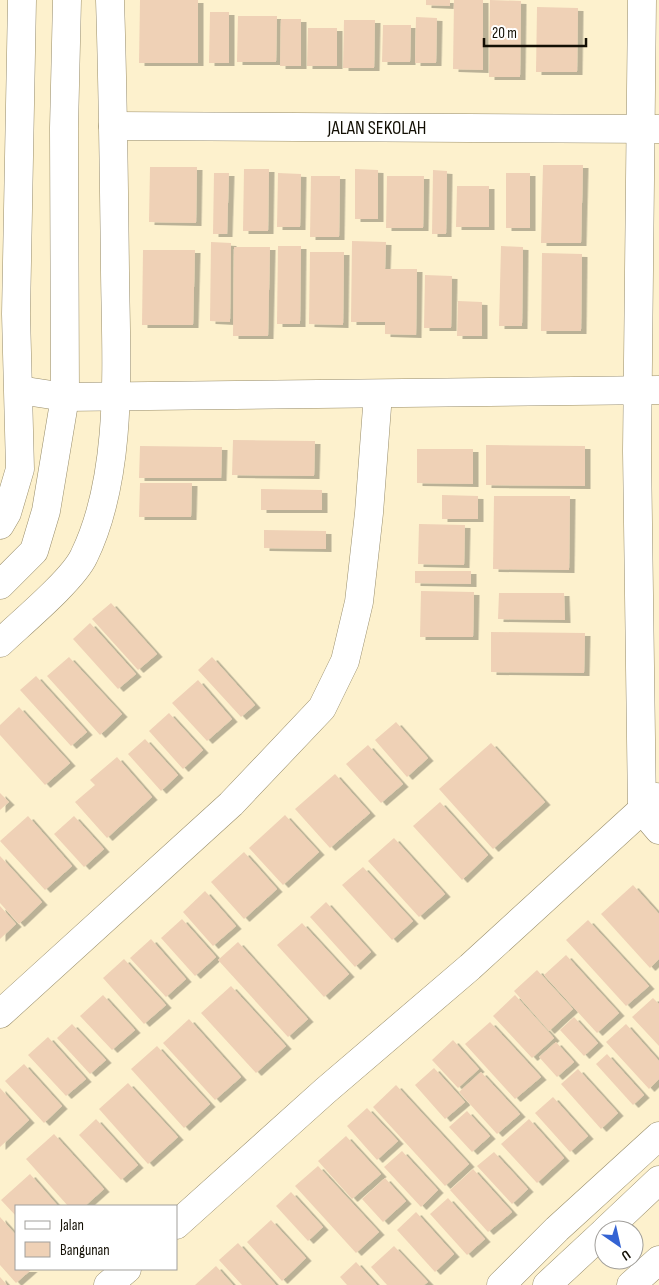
<svg xmlns="http://www.w3.org/2000/svg" width="659" height="1285" viewBox="0 0 659 1285" font-family="'Sofia Sans Condensed',sans-serif">
<style>
.building{fill:#efd1b6;filter:url(#shadow)}
.lines{fill:none;stroke-linecap:round;stroke-linejoin:round}
.minor-casing{stroke:#988d6b;stroke-width:29}
.minor{stroke:#fff;stroke-width:28}
.labels{text-anchor:middle;stroke-width:4.5;stroke-linejoin:round;paint-order:stroke}
.street-label{font-size:19px;fill:#130f04;stroke:#fff}
</style>
<defs>
<filter id="shadow"><feDropShadow dx="5.5" dy="3" stdDeviation="0" flood-color="#0004"/></filter>
</defs>
<rect width="100%" height="100%" fill="#fdf1cd"/>
<!-- building -->
<g class="building">
<polygon points="140,0 198,0 198,63 139,63"/>
<polygon points="426,0 450,0 450,6 426,5"/>
<polygon points="454,0 483,0 483,70 453,69"/>
<polygon points="490,0 521,1 520,77 489,77"/>
<polygon points="537,7 578,8 577,72 536,72"/>
<polygon points="210,12 229,12 229,63 209,63"/>
<polygon points="238,16 277,16 276,62 237,62"/>
<polygon points="416,17 437,18 436,63 415,63"/>
<polygon points="281,19 301,19 301,66 280,66"/>
<polygon points="344,20 375,20 374,68 343,68"/>
<polygon points="383,25 411,25 410,62 382,62"/>
<polygon points="308,28 337,28 337,66 307,66"/>
<polygon points="543,165 583,165 581,243 541,243"/>
<polygon points="150,167 197,167 196,223 149,222"/>
<polygon points="244,169 269,169 268,231 243,231"/>
<polygon points="355,169 378,170 378,219 355,219"/>
<polygon points="433,170 447,171 446,234 432,234"/>
<polygon points="214,173 229,173 227,234 213,234"/>
<polygon points="278,173 301,174 300,227 277,227"/>
<rect x="506" y="173" width="24" height="55"/>
<polygon points="311,176 340,176 339,237 310,237"/>
<polygon points="387,176 424,176 423,228 386,228"/>
<polygon points="457,186 489,186 489,227 456,227"/>
<polygon points="352,241 386,242 385,269 417,269 416,335 385,334 385,322 351,322"/>
<polygon points="211,242 231,243 230,322 210,321"/>
<polygon points="278,246 301,246 300,324 277,324"/>
<polygon points="501,246 523,247 522,326 499,326"/>
<polygon points="234,247 270,247 268,336 233,336"/>
<polygon points="143,250 195,250 193,325 142,325"/>
<polygon points="310,252 344,252 343,325 309,324"/>
<polygon points="542,253 582,254 581,331 541,331"/>
<polygon points="425,275 452,276 451,328 424,328"/>
<polygon points="458,301 482,302 482,336 457,336"/>
<polygon points="233,440 315,441 314,476 232,475"/>
<polygon points="486,445 585,446 585,486 486,485"/>
<polygon points="140,446 222,447 221,478 139,478"/>
<polygon points="417,449 473,449 473,484 417,483"/>
<polygon points="140,483 192,483 191,517 139,517"/>
<polygon points="261,489 322,490 322,510 261,510"/>
<polygon points="442,495 478,496 478,519 442,519"/>
<polygon points="494,496 570,496 569,570 493,569"/>
<polygon points="419,524 465,525 464,565 418,564"/>
<polygon points="264,530 326,531 326,549 264,548"/>
<polygon points="415,571 471,571 471,584 415,583"/>
<polygon points="421,591 474,592 473,637 420,637"/>
<polygon points="499,593 564,593 565,620 498,619"/>
<polygon points="111,603 157,654 138,670 92,619"/>
<polygon points="90,623 136,674 118,689 73,639"/>
<polygon points="491,632 585,633 584,673 491,672"/>
<polygon points="69,657 122,714 100,735 47,676"/>
<polygon points="212,657 255,705 241,717 198,670"/>
<polygon points="36,676 87,732 71,746 20,690"/>
<polygon points="198,680 232,719 207,741 172,703"/>
<polygon points="19,707 70,763 45,785 0,735 0,725"/>
<polygon points="169,713 203,750 183,769 149,731"/>
<polygon points="396,722 428,758 407,777 375,740"/>
<polygon points="145,739 178,775 161,791 128,754"/>
<polygon points="491,743 545,802 493,849 439,789"/>
<polygon points="368,745 403,784 381,803 346,764"/>
<polygon points="117,757 152,797 107,838 75,802 95,785 90,780"/>
<polygon points="335,774 370,813 330,848 295,809"/>
<polygon points="0,793 9,802 0,810"/>
<polygon points="440,802 488,855 462,880 413,826"/>
<polygon points="285,815 319,852 283,885 249,848"/>
<polygon points="28,816 72,866 45,890 0,841"/>
<polygon points="74,816 104,849 84,867 54,834"/>
<polygon points="394,838 445,894 419,917 368,861"/>
<polygon points="244,852 277,889 244,919 211,882"/>
<polygon points="0,856 42,902 19,924 0,903"/>
<polygon points="363,867 413,921 392,940 342,885"/>
<polygon points="633,885 659,914 659,959 650,968 601,914"/>
<polygon points="205,891 236,926 213,946 183,912"/>
<polygon points="326,902 371,952 355,967 310,917"/>
<polygon points="0,906 16,924 0,939"/>
<polygon points="182,919 216,957 195,976 161,938"/>
<polygon points="588,920 649,986 626,1006 566,940"/>
<polygon points="302,923 349,974 324,997 277,945"/>
<polygon points="151,939 186,979 166,997 130,958"/>
<polygon points="238,942 308,1019 288,1037 218,960"/>
<polygon points="566,955 619,1013 597,1033 544,975"/>
<polygon points="124,959 166,1005 144,1024 103,978"/>
<polygon points="537,970 573,1009 549,1031 514,991"/>
<polygon points="231,986 286,1046 256,1073 201,1013"/>
<polygon points="103,995 135,1030 112,1050 80,1016"/>
<polygon points="515,995 554,1038 532,1058 493,1016"/>
<polygon points="653,998 659,1004 659,1046 632,1017"/>
<polygon points="574,1017 598,1043 584,1056 560,1030"/>
<polygon points="189,1019 241,1077 215,1100 163,1043"/>
<polygon points="490,1022 541,1077 515,1099 465,1044"/>
<polygon points="72,1024 106,1060 90,1074 57,1038"/>
<polygon points="626,1024 659,1061 659,1079 649,1089 606,1042"/>
<polygon points="48,1037 86,1079 66,1096 28,1055"/>
<polygon points="453,1040 479,1069 458,1088 432,1060"/>
<polygon points="556,1042 574,1062 557,1077 539,1057"/>
<polygon points="157,1046 210,1104 184,1128 131,1069"/>
<polygon points="607,1054 644,1095 633,1105 596,1064"/>
<polygon points="24,1064 62,1106 44,1123 5,1081"/>
<polygon points="434,1068 465,1102 445,1119 415,1085"/>
<polygon points="578,1069 618,1113 601,1129 561,1084"/>
<polygon points="481,1072 520,1114 497,1134 459,1092"/>
<polygon points="128,1083 178,1137 148,1164 99,1109"/>
<polygon points="396,1085 469,1164 445,1186 373,1107"/>
<polygon points="0,1088 29,1120 0,1147"/>
<polygon points="553,1097 588,1136 570,1152 535,1113"/>
<polygon points="367,1108 398,1141 377,1160 347,1126"/>
<polygon points="467,1111 490,1136 472,1152 449,1127"/>
<polygon points="96,1119 138,1165 121,1180 79,1135"/>
<polygon points="529,1119 564,1158 537,1183 501,1144"/>
<polygon points="54,1134 104,1189 85,1206 68,1206 26,1159"/>
<polygon points="346,1136 381,1174 352,1199 318,1161"/>
<polygon points="402,1151 438,1190 421,1207 384,1167"/>
<polygon points="494,1152 528,1189 512,1204 477,1166"/>
<polygon points="318,1166 379,1232 356,1253 295,1186"/>
<polygon points="473,1169 512,1212 488,1232 450,1190"/>
<polygon points="30,1174 58,1206 16,1206 16,1216 1,1200"/>
<polygon points="385,1178 406,1201 383,1222 362,1199"/>
<polygon points="291,1192 323,1227 308,1241 276,1206"/>
<polygon points="448,1198 485,1239 467,1255 430,1214"/>
<polygon points="416,1212 454,1254 435,1272 397,1230"/>
<polygon points="0,1217 16,1235 16,1269 32,1269 16,1283 0,1265"/>
<polygon points="271,1220 306,1258 282,1281 247,1242"/>
<polygon points="238,1243 276,1285 242,1285 219,1260"/>
<polygon points="394,1246 428,1282 424,1285 387,1285 371,1267"/>
<polygon points="356,1262 377,1285 347,1285 340,1277"/>
<polygon points="216,1266 233,1285 195,1285"/>
<polygon points="0,1277 7,1285 0,1285"/>
</g>
<g class="lines">
<!-- minor casing -->
<g class="minor-casing">
<g id="minor">
<polyline points="642,0 637,451 642,810 659,830"/>
<polyline points="113,126 659,129"/>
<polyline points="19,390 65,397 659,390"/>
<polyline points="0,525 7,513 20,469 16,314 22,0"/>
<polyline points="0,585 34,551 46,511 65,397 64,128 67,0"/>
<path d="M0,643C21,623 73,580 84,556C124,474 116,361 115,272C114,182 113,91 110,0"/>
<polyline points="0,1014 231,804 322,708 345,661 359,602 369,513 378,394"/>
<polyline points="176,1225 325,1091 470,967 656,797"/>
<polyline points="606,1230 659,1180"/>
<polyline points="108,1285 127,1269"/>
<polyline points="501,1285 557,1229 659,1136"/>
<polyline points="547,1285 604,1232"/>
<polyline points="631,1285 659,1260"/>
</g>
</g>
<!-- minor -->
<use href="#minor" class="minor"/>
</g>
<g class="labels">
<!-- street labels -->
<g class="street-label">
<text x="377" y="134">JALAN SEKOLAH</text>
</g>
</g>
<!-- legend -->
<rect x="15" y="1205" width="162" height="65" fill="#ffffff" stroke="#a19f9b"/>
<rect x="25" y="1221" width="25" height="8" fill="#ffffff" stroke="#a19f9b"/>
<text x="60" y="1230" font-size="15" fill="#130f04">Jalan</text>
<rect x="25" y="1242" width="25" height="15" fill="#efd1b6" stroke="#a19f9b"/>
<text x="60" y="1255" font-size="15" fill="#130f04">Bangunan</text>
<!-- north arrow -->
<g transform="translate(619 1245) rotate(146)"><circle r="24" fill="#ffffff" stroke="#a19f9b"/>
<path d="M0-4L9 19L0 12L-9 19Z" fill="#3463d3"/>
<text y="-8" font-size="14" font-weight="bold" text-anchor="middle" fill="#130f04">U</text>
</g>
<!-- scale -->
<path d="M484 38v8h102v-8" fill="none" stroke="#130f04" stroke-width="2.5"/>
<text x="492" y="38" font-size="15" fill="#130f04" stroke="#ffffff" stroke-width="4" paint-order="stroke">20 m</text>
</svg>
